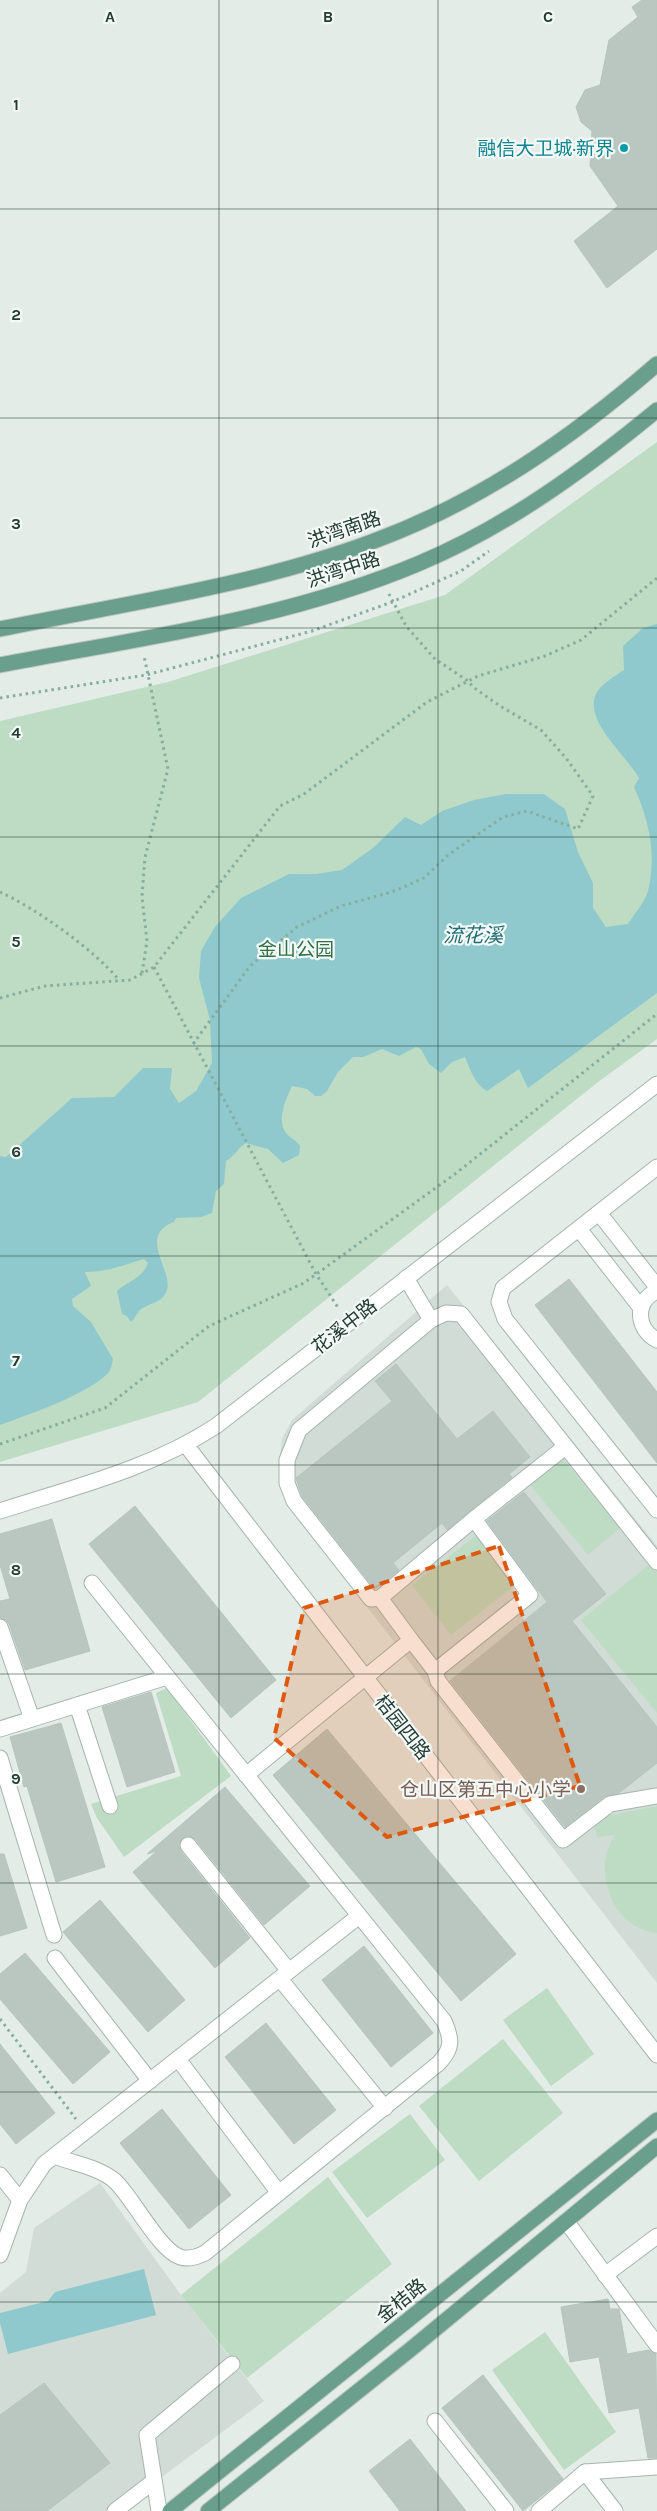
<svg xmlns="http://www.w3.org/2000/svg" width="657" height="2511" viewBox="0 0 657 2511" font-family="Karla,'Noto Sans SC',sans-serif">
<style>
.built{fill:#d1dcd6}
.green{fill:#bddcc3}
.water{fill:#8fc9cd}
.building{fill:#b9c7c0;stroke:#b6c5be}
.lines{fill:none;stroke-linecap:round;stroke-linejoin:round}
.minor-casing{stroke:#a6b4ae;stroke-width:17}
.major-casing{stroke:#c2c8c6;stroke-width:17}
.path{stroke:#86ad9e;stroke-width:3;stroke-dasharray:2.5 4;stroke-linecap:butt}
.minor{stroke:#fff;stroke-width:15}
.major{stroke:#6b9f8d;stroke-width:15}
.marked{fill:#de580e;fill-opacity:0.2;stroke:#de580e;stroke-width:4;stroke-dasharray:10 6;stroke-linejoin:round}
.grid{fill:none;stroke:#243c34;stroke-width:1;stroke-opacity:0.55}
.culture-dot{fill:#0f9aa8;stroke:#f3f9f6;stroke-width:2}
.education-dot{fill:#8d6e63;stroke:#f3f9f6;stroke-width:2}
.labels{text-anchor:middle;stroke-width:4.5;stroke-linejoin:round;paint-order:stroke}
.culture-label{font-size:19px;fill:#0d838f;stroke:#f3f9f6;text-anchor:end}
.street-label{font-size:19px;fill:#243c34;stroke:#f3f9f6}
.park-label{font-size:19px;fill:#317044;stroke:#f3f9f6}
.education-label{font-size:19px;fill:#785e54;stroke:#f3f9f6;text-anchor:end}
.water-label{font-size:20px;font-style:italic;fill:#226e74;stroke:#f3f9f6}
.grid-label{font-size:16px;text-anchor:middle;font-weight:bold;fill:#243c34;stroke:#f3f9f6;stroke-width:4.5;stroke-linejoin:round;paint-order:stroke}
</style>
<rect width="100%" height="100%" fill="#e3ece7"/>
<!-- built -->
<g class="built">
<polygon points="447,1285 657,1546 657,1983 304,1525 289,1500 280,1457 282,1439 292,1420"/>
<polygon points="100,2183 181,2295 264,2401 116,2511 0,2511 0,2293 26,2272 34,2228"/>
</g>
<!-- green -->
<g class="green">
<polygon points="657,442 657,1039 598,1082 198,1402 0,1462 0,721 168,682 445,595"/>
<polygon points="562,1458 620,1528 588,1555 530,1485"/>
<polygon points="477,1535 515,1585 451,1635 412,1585"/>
<polygon points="650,1564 657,1572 657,1713 581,1620"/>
<polygon points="167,1688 231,1776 124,1857 97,1818 91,1804 181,1776 156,1693"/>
<path d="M657,1806V1933C612,1929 591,1869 615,1835L597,1837L593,1819Z"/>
<polygon points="547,1988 594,2054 551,2086 503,2020"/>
<polygon points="503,2039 563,2113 479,2181 419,2106"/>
<polygon points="410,2114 445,2160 367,2218 332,2172"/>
<polygon points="328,2177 392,2264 247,2378 181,2295"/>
<polygon points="545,2332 616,2432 564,2470 492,2370"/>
</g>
<!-- water -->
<g class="water">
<path d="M657,624V993L528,1088L519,1069L487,1091C475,1085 470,1069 465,1057L452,1062L441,1073L429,1064L421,1049L416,1047L399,1056L382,1049L363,1057H353L338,1072L327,1091L321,1096H315L307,1089L292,1086C286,1099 276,1120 286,1133C290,1138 296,1140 300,1146L299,1155L283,1163L268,1149L246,1143C238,1148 234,1157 226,1161L224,1184L216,1191L212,1213L201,1217L176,1218L174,1222C137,1235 173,1270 167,1290C162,1304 150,1302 140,1310C136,1314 135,1319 131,1322L127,1316L122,1314L117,1291C128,1281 143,1278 148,1263L144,1259C124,1265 107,1272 85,1272L91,1286L72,1299L73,1306L91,1322L113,1359C112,1364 111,1370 108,1373C89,1394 27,1415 0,1425V1156L6,1157L72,1098L114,1097L143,1068H172L170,1089L179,1103L196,1091L212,1063L210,1020L199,978L201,951L215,927L241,898L289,874H316L342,870L373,848L405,817L421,825L442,811L474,800L506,794H544L565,809L578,852L593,883V908L606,927L628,924C634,914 645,902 648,891C657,854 649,820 634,787L639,778C627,756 581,719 597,692C603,683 615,676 624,670L623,646L643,628Z"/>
<polygon points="144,2269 156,2315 8,2354 0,2323 0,2313 48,2301 55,2292"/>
</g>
<!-- building -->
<g class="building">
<polygon points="642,0 657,0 657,249 607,288 574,241 618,206 590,166 592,131 581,122 576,107 585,90 600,85 609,40 638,17 632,7"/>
<polygon points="569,1279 657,1392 657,1463 535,1305"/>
<polygon points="396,1364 457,1439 493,1411 530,1457 509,1474 512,1477 447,1530 442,1523 393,1563 399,1570 375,1589 302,1496 296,1478 392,1401 375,1381"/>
<polygon points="524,1492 606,1594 572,1621 657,1727 657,1763 619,1793 604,1797 565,1827 450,1681 547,1602 487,1521"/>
<polygon points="135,1506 276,1680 231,1718 89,1544"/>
<polygon points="52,1519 90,1651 25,1670 9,1624 6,1620 0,1618 0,1601 10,1599 0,1565 0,1534"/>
<polygon points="151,1692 175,1772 127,1787 102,1707"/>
<polygon points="61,1723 105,1867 56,1882 27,1786 24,1787 10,1737"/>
<polygon points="327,1729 516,1954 461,2001 273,1775"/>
<polygon points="225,1787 310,1886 264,1925 195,1839 187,1836 182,1838 179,1846 181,1851 250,1938 215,1968 133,1872 157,1851 147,1854"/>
<polygon points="0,1854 4,1854 27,1928 0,1936"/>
<polygon points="100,1900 185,2000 148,2032 63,1932"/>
<polygon points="364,1946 433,2033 391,2067 322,1980"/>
<polygon points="25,1953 110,2052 73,2084 0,1999 0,1974"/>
<polygon points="266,2023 336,2110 294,2144 225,2057"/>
<polygon points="0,2044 55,2113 16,2144 0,2124"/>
<polygon points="162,2109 231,2195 189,2229 120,2143"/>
<polygon points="608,2299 610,2309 619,2309 627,2354 649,2350 656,2354 657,2458 648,2458 639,2408 609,2413 599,2357 570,2362 561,2307"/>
<polygon points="483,2375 563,2479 523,2511 442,2408"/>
<polygon points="44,2383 110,2463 47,2511 0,2511 0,2415"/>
<polygon points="410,2439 466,2511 400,2511 369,2471"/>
</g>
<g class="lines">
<!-- minor casing -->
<g class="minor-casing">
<g id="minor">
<polyline points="657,1167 503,1288 499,1302 505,1319 657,1510"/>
<polyline points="599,1213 657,1287"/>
<polyline points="579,1229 641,1308"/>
<polyline points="406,1278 431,1320"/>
<path d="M657,1291C634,1301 636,1329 657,1340"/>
<polyline points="186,1445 657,2055"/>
<path d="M0,1511C74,1487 150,1469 216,1426L657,1084"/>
<polyline points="474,1519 565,1447"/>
<polyline points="380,1598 371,1599 294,1501 287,1483 287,1460 299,1430 431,1320 446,1313 461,1314 657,1562"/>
<polyline points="0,1627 32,1719"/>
<polyline points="435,1671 438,1681 563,1840 610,1804 657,1796"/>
<polyline points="77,1705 110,1806"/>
<polyline points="0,1729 167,1677"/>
<polyline points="0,1758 54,1935"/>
<polyline points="246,1775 411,1640 435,1671 530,1595 474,1519 380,1598 411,1640"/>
<polyline points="188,1845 289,1971"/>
<polyline points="55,1958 150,2081"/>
<polyline points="280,1979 385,2108"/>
<polyline points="178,2059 279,2193"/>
<path d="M55,2156C74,2164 99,2167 115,2181C133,2198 159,2250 180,2257C189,2260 197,2257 205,2253L439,2063C453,2048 452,2039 444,2021L92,1583"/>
<polyline points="0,2175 20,2200"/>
<polyline points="566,2221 657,2345"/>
<polyline points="0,2255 20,2200 44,2164 359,1916"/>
<polyline points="605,2275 657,2236"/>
<polyline points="435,2421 506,2511"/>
<polyline points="585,2472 657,2467"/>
<polyline points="115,2511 154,2481"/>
<polyline points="159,2511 147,2435 232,2364"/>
<polyline points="539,2511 585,2472 615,2511"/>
</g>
</g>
<!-- major casing -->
<g class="major-casing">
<g id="major">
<path d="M0,629C123,604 257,585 374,541C480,502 572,438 657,364"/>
<path d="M0,665C141,638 288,619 420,563C508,526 584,470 657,410"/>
<polyline points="170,2511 657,2120"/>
<polyline points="208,2511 411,2349 657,2146"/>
</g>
</g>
<!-- path -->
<g class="path">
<polyline points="0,698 146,675 312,631 392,602 461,571 489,551"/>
<path d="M0,892C37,909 93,949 119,980"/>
<polyline points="154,967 316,1274 339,1309"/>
<polyline points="142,973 147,941 142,897 145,857 168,769 144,656"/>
<polyline points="0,998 45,986 130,980 154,967 280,806 304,794 427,702 478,676 545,656 581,640 657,578"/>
<polyline points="193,1044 250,966 297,927 341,906 392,892 424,878 448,855 503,817 527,811 578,829 593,796 566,758 541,730 500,706 473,687 468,681 435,659 406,626 389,594"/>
<polyline points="0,1444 105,1408 209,1326 304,1283 455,1174 657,1014"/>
<polyline points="0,2019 76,2119"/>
</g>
<!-- minor -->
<use href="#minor" class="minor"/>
<!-- major -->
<use href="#major" class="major"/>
</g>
<!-- marked area -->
<path class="marked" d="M499,1546L580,1786L387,1837L274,1738L304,1608Z"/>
<!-- grid -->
<path class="grid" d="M219,0V2511M438,0V2511M0,209H657M0,418H657M0,628H657M0,837H657M0,1046H657M0,1256H657M0,1465H657M0,1674H657M0,1883H657M0,2092H657M0,2302H657"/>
<!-- markers -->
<circle class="culture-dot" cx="624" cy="148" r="5"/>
<circle class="education-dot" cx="581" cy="1789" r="5"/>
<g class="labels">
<!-- culture labels -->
<g class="culture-label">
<text x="614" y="155">融信大卫城·新界</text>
</g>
<!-- street labels -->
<g class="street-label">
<text transform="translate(344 529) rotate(-19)" y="7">洪湾南路</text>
<text transform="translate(343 569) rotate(-18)" y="7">洪湾中路</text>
<text transform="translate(344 1326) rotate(-38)" y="7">花溪中路</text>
<text transform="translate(403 1727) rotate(52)" y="7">桔园四路</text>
<text transform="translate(401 2300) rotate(-39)" y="7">金桔路</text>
</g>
<!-- park labels -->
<g class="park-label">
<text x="296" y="956">金山公园</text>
</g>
<!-- education labels -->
<g class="education-label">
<text x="571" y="1796">仓山区第五中心小学</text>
</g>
<!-- water labels -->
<g class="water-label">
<text x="473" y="942">流花溪</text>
</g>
</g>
<g class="grid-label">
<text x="110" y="22">A</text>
<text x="328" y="22">B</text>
<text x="548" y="22">C</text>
<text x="16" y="110">1</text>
<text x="16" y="320">2</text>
<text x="16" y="529">3</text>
<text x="16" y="738">4</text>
<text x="16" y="947">5</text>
<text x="16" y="1157">6</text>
<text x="16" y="1366">7</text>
<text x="16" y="1575">8</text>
<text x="16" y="1784">9</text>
</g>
</svg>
